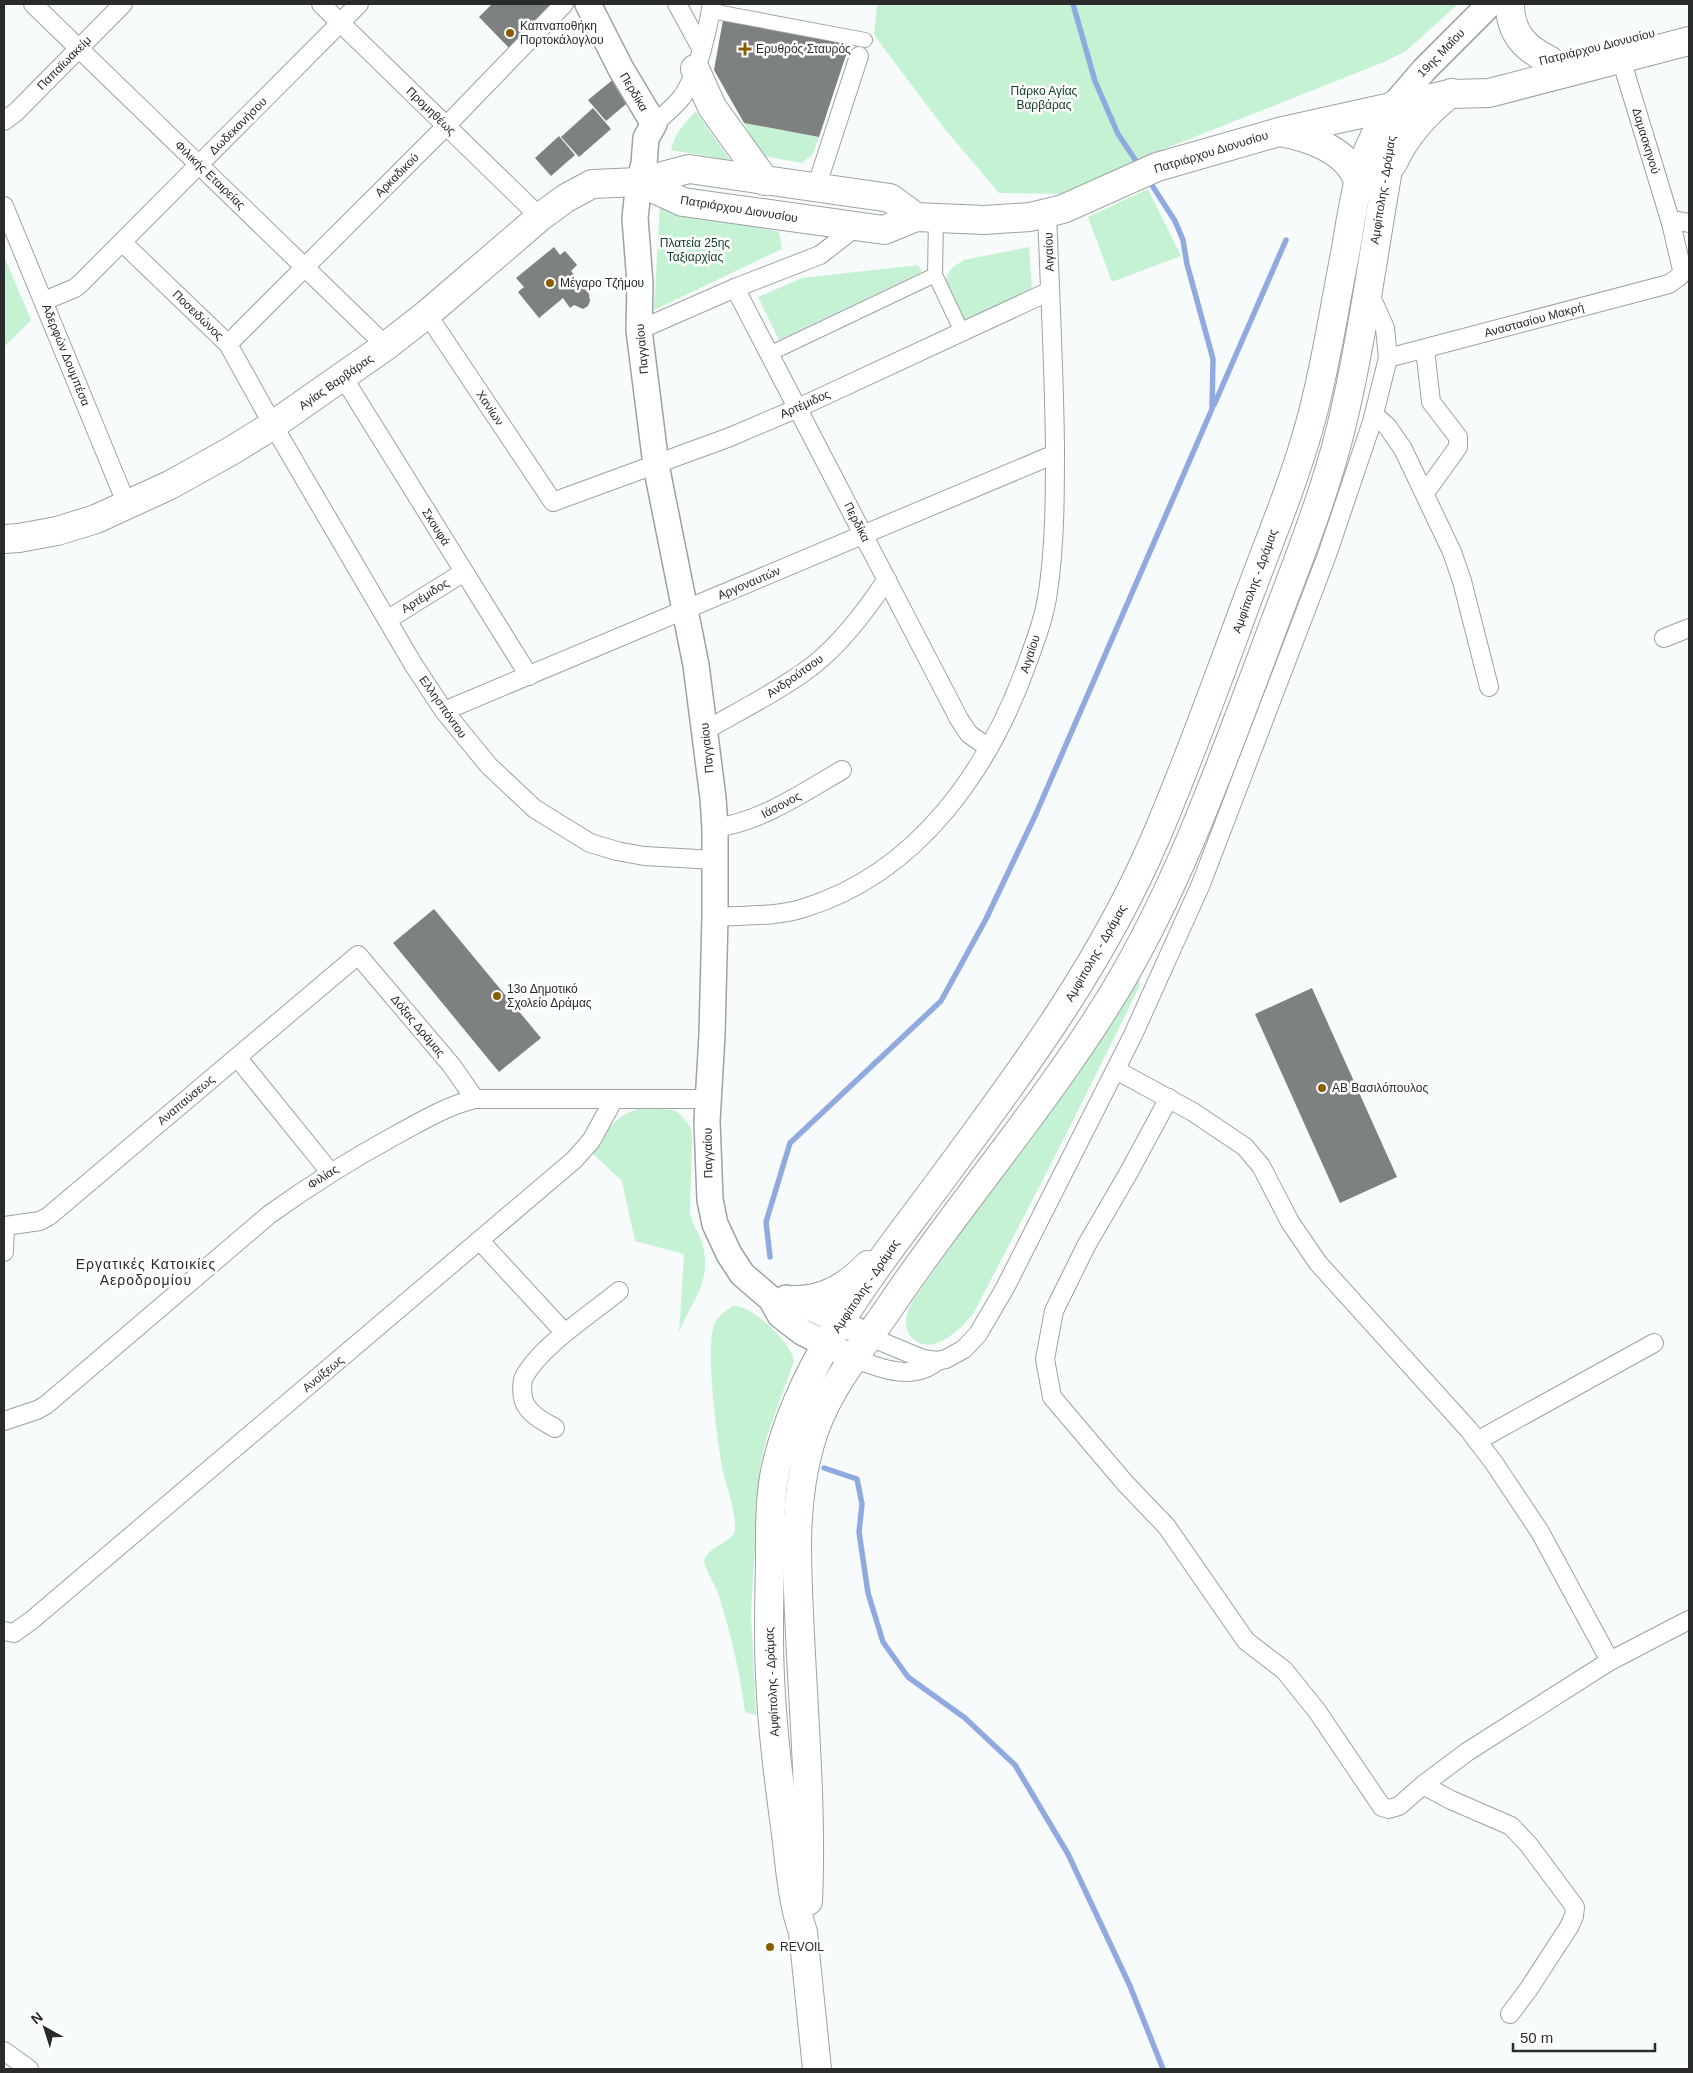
<svg xmlns="http://www.w3.org/2000/svg" width="1693" height="2073" viewBox="0 0 1693 2073" font-family="Helvetica,sans-serif">
<style>
.green{fill:#c6f2d4}
.lines{fill:none;stroke-linecap:round;stroke-linejoin:round}
.stream{stroke:#90aae0;stroke-width:5.5}
.building{fill:#7d8180}
.pedestrian-casing{stroke:#9ea2a2;stroke-width:16}
.minor-casing{stroke:#9ea2a2;stroke-width:20}
.secondary-casing{stroke:#9ea2a2;stroke-width:28}
.primary-casing{stroke:#9ea2a2;stroke-width:30}
.pedestrian{stroke:#fff;stroke-width:14}
.minor{stroke:#fff;stroke-width:18}
.secondary{stroke:#fff;stroke-width:25}
.primary{stroke:#fff;stroke-width:28}
.poi-dot{fill:#8b5d02;stroke:#fff;stroke-width:2}
.labels{text-anchor:middle;stroke-width:5;stroke-linejoin:round;paint-order:stroke}
.poi-label{font-size:12px;fill:#2a2b2c;stroke:#fff;text-anchor:start}
.street-label{font-size:12px;fill:#2a2b2c;stroke:#fff}
.park-label{font-size:12px;fill:#0e3d24;stroke:#fff}
.neighbourhood-label{font-size:14px;letter-spacing:1px;fill:#282b2c;stroke:#fff}
</style>
<rect width="100%" height="100%" fill="#f7fbfc"/>
<!-- green -->
<g class="green">
<polygon points="877,4 1458,4 1406,51 1384,62 1139,159 1121,170 1063,194 999,193 944,128 874,35"/>
<path d="M696,111V112L730,160L671,150C674,134 685,123 696,111Z"/>
<polygon points="744,123 819,137 813,154 802,163 763,156 759,152"/>
<polygon points="1148,189 1181,256 1112,282 1088,217"/>
<polygon points="660,204 779,232 782,249 654,310"/>
<polygon points="1029,247 1032,289 963,322 945,285 947,275 953,267 964,260"/>
<polygon points="4,256 31,320 4,347"/>
<polygon points="918,265 922,272 779,340 758,297 802,278"/>
<path d="M1138,980H1140L1139,987C1086,1096 1031,1204 974,1312C963,1328 932,1358 912,1338C904,1329 905,1316 910,1306C917,1293 927,1281 936,1268C958,1236 982,1204 1006,1173C1050,1114 1092,1054 1132,992Z"/>
<path d="M644,1108L673,1110L679,1113L691,1128L692,1137L690,1214C693,1226 701,1235 703,1246C712,1284 691,1300 679,1333L684,1254L635,1241L622,1181L592,1153C607,1131 616,1112 644,1108Z"/>
<path d="M733,1306C751,1304 792,1343 794,1361L766,1439L760,1468L751,1612L756,1715L745,1712C740,1672 731,1635 719,1596C715,1584 707,1573 704,1561C709,1546 728,1545 735,1531C736,1512 728,1491 723,1472C718,1445 703,1341 716,1321C720,1314 727,1310 733,1306Z"/>
</g>
<g class="lines">
<!-- stream -->
<g class="stream">
<polyline points="1073,4 1095,81 1118,134 1140,167"/>
<polyline points="1214,405 1286,240"/>
<polyline points="770,1257 766,1222 790,1143 941,1001 986,919 1035,816 1212,409 1213,359 1187,264 1183,240 1175,221 1148,179"/>
<polyline points="824,1468 857,1479 862,1504 859,1532 868,1593 883,1642 908,1677 965,1718 1015,1765 1068,1854 1130,1986 1163,2069"/>
</g>
</g>
<!-- building -->
<g class="building">
<polygon points="492,4 555,4 510,49 479,17"/>
<polygon points="723,20 850,43 819,137 744,123 714,70"/>
<polygon points="615,78 632,99 606,121 588,100"/>
<polygon points="593,108 611,129 579,157 561,137"/>
<polygon points="559,136 575,155 551,176 535,158"/>
<polygon points="554,247 560,255 565,251 577,265 571,271 589,294 590,301 588,306 583,309 574,305 570,308 563,298 539,318 518,292 524,287 516,278"/>
<polygon points="434,909 541,1038 499,1072 393,943"/>
<polygon points="1312,988 1397,1177 1340,1203 1255,1014"/>
</g>
<g class="lines">
<!-- pedestrian casing -->
<g class="pedestrian-casing">
<g id="pedestrian">
<polyline points="711,11 865,40"/>
<polyline points="935,275 962,332"/>
<polyline points="769,354 935,275 936,218"/>
</g>
</g>
<!-- minor casing -->
<g class="minor-casing">
<g id="minor">
<polyline points="33,4 386,346"/>
<polyline points="321,4 540,217"/>
<polyline points="677,4 701,48"/>
<polyline points="1621,59 1671,223"/>
<polyline points="4,121 16,112 123,4"/>
<path d="M654,124C664,115 674,107 682,97C697,77 708,29 712,4"/>
<polyline points="816,188 859,56"/>
<polyline points="4,206 127,505"/>
<polyline points="123,243 228,344 273,425 413,664 444,711 489,766 535,809 590,843 617,851 644,856 716,860"/>
<polyline points="735,288 959,719 969,734 989,748"/>
<polyline points="1368,290 1385,328 1388,358 1669,284 1680,276 1682,270 1671,223 1679,221 1689,223"/>
<polyline points="44,301 75,288 81,283 359,4"/>
<polyline points="427,314 553,502 730,437 798,408 1050,291"/>
<polyline points="639,330 735,288 820,255 856,227"/>
<polyline points="228,344 446,126 564,4"/>
<polyline points="1425,349 1431,402 1458,437 1458,447 1425,493"/>
<polyline points="343,377 529,676"/>
<polyline points="1374,415 1387,426 1403,449 1452,552 1462,581 1489,687"/>
<polyline points="387,620 464,572"/>
<polyline points="1664,638 1689,628"/>
<polyline points="444,711 1055,454"/>
<path d="M706,730C741,710 779,691 811,667C842,643 866,611 887,579"/>
<path d="M715,828C762,821 801,794 842,770"/>
<path d="M715,917C744,915 776,917 804,908C918,873 990,769 1028,661C1036,639 1045,615 1048,592C1055,544 1055,494 1055,446C1054,369 1050,291 1047,214"/>
<polyline points="237,1057 330,1172"/>
<polyline points="1116,1070 1193,1112 1245,1147 1261,1166 1290,1222 1318,1263 1469,1430 1494,1463 1540,1532 1610,1661"/>
<polyline points="1169,1098 1129,1172 1086,1246 1054,1311 1045,1359 1052,1397 1125,1483 1167,1527 1246,1641 1284,1670 1317,1711 1382,1807 1389,1809 1399,1806 1423,1785 1467,1752 1610,1661 1689,1620"/>
<polyline points="480,1241 565,1333"/>
<polyline points="4,1252 5,1226 40,1221 49,1216 358,955 452,1066 475,1099"/>
<polyline points="870,1337 923,1359 937,1361 946,1359 964,1349 978,1334 1005,1288 1133,1035 1201,884 1327,555 1372,422 1388,358"/>
<path d="M853,1358C879,1368 913,1382 937,1361"/>
<path d="M4,1421L37,1410L46,1405L270,1214C312,1184 350,1160 396,1135C422,1121 446,1106 475,1099H709"/>
<path d="M555,1428C543,1421 532,1416 525,1404C522,1397 521,1384 524,1377C541,1346 591,1314 619,1291"/>
<polyline points="1477,1441 1654,1343"/>
<polyline points="4,1631 14,1633 32,1620 574,1160 591,1141 614,1099"/>
<polyline points="1423,1785 1451,1800 1511,1826 1528,1844 1575,1907 1574,1916 1569,1927 1528,1990 1510,2014"/>
<polyline points="4,2051 29,2069"/>
</g>
</g>
<!-- secondary casing -->
<g class="secondary-casing">
<g id="secondary">
<polyline points="588,4 621,69 654,124 646,138 644,164 639,182 635,218 640,283 639,330 656,465 696,665 713,798 715,828 715,917 712,1035 707,1121 710,1200 715,1224 729,1254 742,1274 771,1299 780,1315 802,1332 853,1358"/>
<polyline points="1394,105 1424,70 1490,4"/>
<polyline points="786,1298 799,1302 870,1337"/>
</g>
</g>
<!-- primary casing -->
<g class="primary-casing">
<g id="primary">
<path d="M1510,4C1510,32 1524,48 1549,60"/>
<polyline points="695,69 712,107 765,181"/>
<path d="M1280,132C1308,137 1349,150 1358,182"/>
<path d="M1393,163C1405,136 1428,111 1451,93"/>
<polyline points="639,182 683,202 884,230 916,217 984,220 1030,217 1063,209 1157,167 1279,132 1450,94 1489,93 1689,41"/>
<polyline points="4,539 19,538 57,531 96,519 170,485 231,451 273,425 386,346 427,314 540,217 566,198 592,184 639,182 689,169 890,198 916,217"/>
<path d="M794,1300C824,1301 848,1286 868,1265"/>
<path d="M808,1901C812,1812 804,1722 800,1634C797,1570 792,1506 810,1444C825,1390 861,1350 891,1305C964,1197 1051,1098 1118,986C1180,881 1220,767 1263,654C1290,580 1322,505 1341,428C1363,337 1375,240 1392,147L1394,105"/>
<path d="M817,2069L803,1932C792,1901 790,1867 786,1834C779,1782 772,1729 770,1676C768,1639 769,1603 770,1566C770,1534 769,1498 776,1467C802,1354 883,1260 950,1168C1028,1063 1103,960 1155,839C1189,760 1218,679 1248,598C1270,539 1295,480 1311,420C1326,365 1334,309 1345,254C1355,198 1358,152 1394,105"/>
</g>
</g>
<!-- pedestrian -->
<use href="#pedestrian" class="pedestrian"/>
<!-- minor -->
<use href="#minor" class="minor"/>
<!-- secondary -->
<use href="#secondary" class="secondary"/>
<!-- primary -->
<use href="#primary" class="primary"/>
</g>
<!-- markers -->
<g class="poi-dot">
<circle cx="510" cy="33" r="5"/>
<path d="M742.5 41.5h5v5h5v5h-5v5h-5v-5h-5v-5h5z"/>
<circle cx="550" cy="283" r="5"/>
<circle cx="497" cy="996" r="5"/>
<circle cx="1322" cy="1088" r="5"/>
<circle cx="770" cy="1947" r="5"/>
</g>
<g class="labels">
<!-- poi labels -->
<g class="poi-label">
<text x="520" y="30">Καπναποθήκη<tspan x="520" dy="14">Πορτοκάλογλου</tspan></text>
<text x="756" y="53">Ερυθρός Σταυρός</text>
<text x="560" y="287">Μέγαρο Τζήμου</text>
<text x="507" y="993">13ο Δημοτικό<tspan x="507" dy="14">Σχολείο Δράμας</tspan></text>
<text x="1332" y="1092">ΑΒ Βασιλόπουλος</text>
<text x="780" y="1951">REVOIL</text>
</g>
<!-- street labels -->
<g class="street-label">
<text transform="translate(1597 47) rotate(-14)" y="4">Πατριάρχου Διονυσίου</text>
<text transform="translate(1441 53) rotate(-46)" y="4">19ης Μαΐου</text>
<text transform="translate(64 63) rotate(-45)" y="4">Παπαϊωακείμ</text>
<text transform="translate(634 92) rotate(59)" y="4">Περδίκα</text>
<text transform="translate(431 111) rotate(44)" y="4">Προμηθέως</text>
<text transform="translate(238 126) rotate(-45)" y="4">Δωδεκανήσου</text>
<text transform="translate(1646 141) rotate(73)" y="4">Δαμασκηνού</text>
<text transform="translate(1211 152) rotate(-17)" y="4">Πατριάρχου Διονυσίου</text>
<text transform="translate(210 175) rotate(44)" y="4">Φιλικής Εταιρείας</text>
<text transform="translate(397 175) rotate(-45)" y="4">Αρκαδικού</text>
<text transform="translate(1383 190) rotate(-81)" y="4">Αμφίπολης - Δράμας</text>
<text transform="translate(739 209) rotate(9)" y="4">Πατριάρχου Διονυσίου</text>
<text transform="translate(1049 252) rotate(-92)" y="4">Αιγαίου</text>
<text transform="translate(198 315) rotate(44)" y="4">Ποσειδώνος</text>
<text transform="translate(1534 320) rotate(-15)" y="4">Αναστασίου Μακρή</text>
<text transform="translate(642 349) rotate(-95)" y="4">Παγγαίου</text>
<text transform="translate(66 355) rotate(68)" y="4">Αδερφών Δουμπέσα</text>
<text transform="translate(336 382) rotate(-35)" y="4">Αγίας Βαρβάρας</text>
<text transform="translate(805 404) rotate(-24)" y="4">Αρτέμιδος</text>
<text transform="translate(490 408) rotate(56)" y="4">Χανίων</text>
<text transform="translate(857 522) rotate(63)" y="4">Περδίκα</text>
<text transform="translate(436 527) rotate(58)" y="4">Σκουφά</text>
<text transform="translate(1255 581) rotate(-70)" y="4">Αμφίπολης - Δράμας</text>
<text transform="translate(749 583) rotate(-23)" y="4">Αργοναυτών</text>
<text transform="translate(425 596) rotate(-32)" y="4">Αρτέμιδος</text>
<text transform="translate(1030 654) rotate(-72)" y="4">Αιγαίου</text>
<text transform="translate(795 676) rotate(-35)" y="4">Ανδρούτσου</text>
<text transform="translate(443 707) rotate(55)" y="4">Ελλησπόντου</text>
<text transform="translate(707 748) rotate(-96)" y="4">Παγγαίου</text>
<text transform="translate(781 805) rotate(-28)" y="4">Ιάσονος</text>
<text transform="translate(1096 953) rotate(-60)" y="4">Αμφίπολης - Δράμας</text>
<text transform="translate(418 1026) rotate(50)" y="4">Δόξας Δράμας</text>
<text transform="translate(186 1100) rotate(-40)" y="4">Αναπαύσεως</text>
<text transform="translate(708 1153) rotate(-91)" y="4">Παγγαίου</text>
<text transform="translate(323 1177) rotate(-33)" y="4">Φιλίας</text>
<text transform="translate(866 1286) rotate(-56)" y="4">Αμφίπολης - Δράμας</text>
<text transform="translate(323 1374) rotate(-40)" y="4">Ανοίξεως</text>
<text transform="translate(772 1682) rotate(-93)" y="4">Αμφίπολης - Δράμας</text>
</g>
<!-- park labels -->
<g class="park-label">
<text x="1044" y="95">Πάρκο Αγίας<tspan x="1044" dy="14">Βαρβάρας</tspan></text>
<text x="695" y="247">Πλατεία 25ης<tspan x="695" dy="14">Ταξιαρχίας</tspan></text>
</g>
<!-- neighbourhood labels -->
<g class="neighbourhood-label">
<text x="146" y="1269">Εργατικές Κατοικίες<tspan x="146" dy="16">Αεροδρομίου</tspan></text>
</g>
</g>
<!-- border -->
<rect width="1693" height="2073" fill="none" stroke="#2a2b2c" stroke-width="10"/>
<!-- north arrow -->
<g transform="translate(45 2028) rotate(321)" stroke="#ffffff" stroke-width="4" paint-order="stroke">
<path d="M0-4L9 19L0 12L-9 19Z" fill="#2a2b2c"/>
<text y="-8" font-size="14" font-weight="bold" text-anchor="middle" fill="#2a2b2c">N</text>
</g>
<!-- scale -->
<path d="M1513 2043v8h142v-8" fill="none" stroke="#2a2b2c" stroke-width="2.5"/>
<text x="1520" y="2043" font-size="15" fill="#2a2b2c" stroke="#ffffff" stroke-width="4" paint-order="stroke">50 m</text>
</svg>
